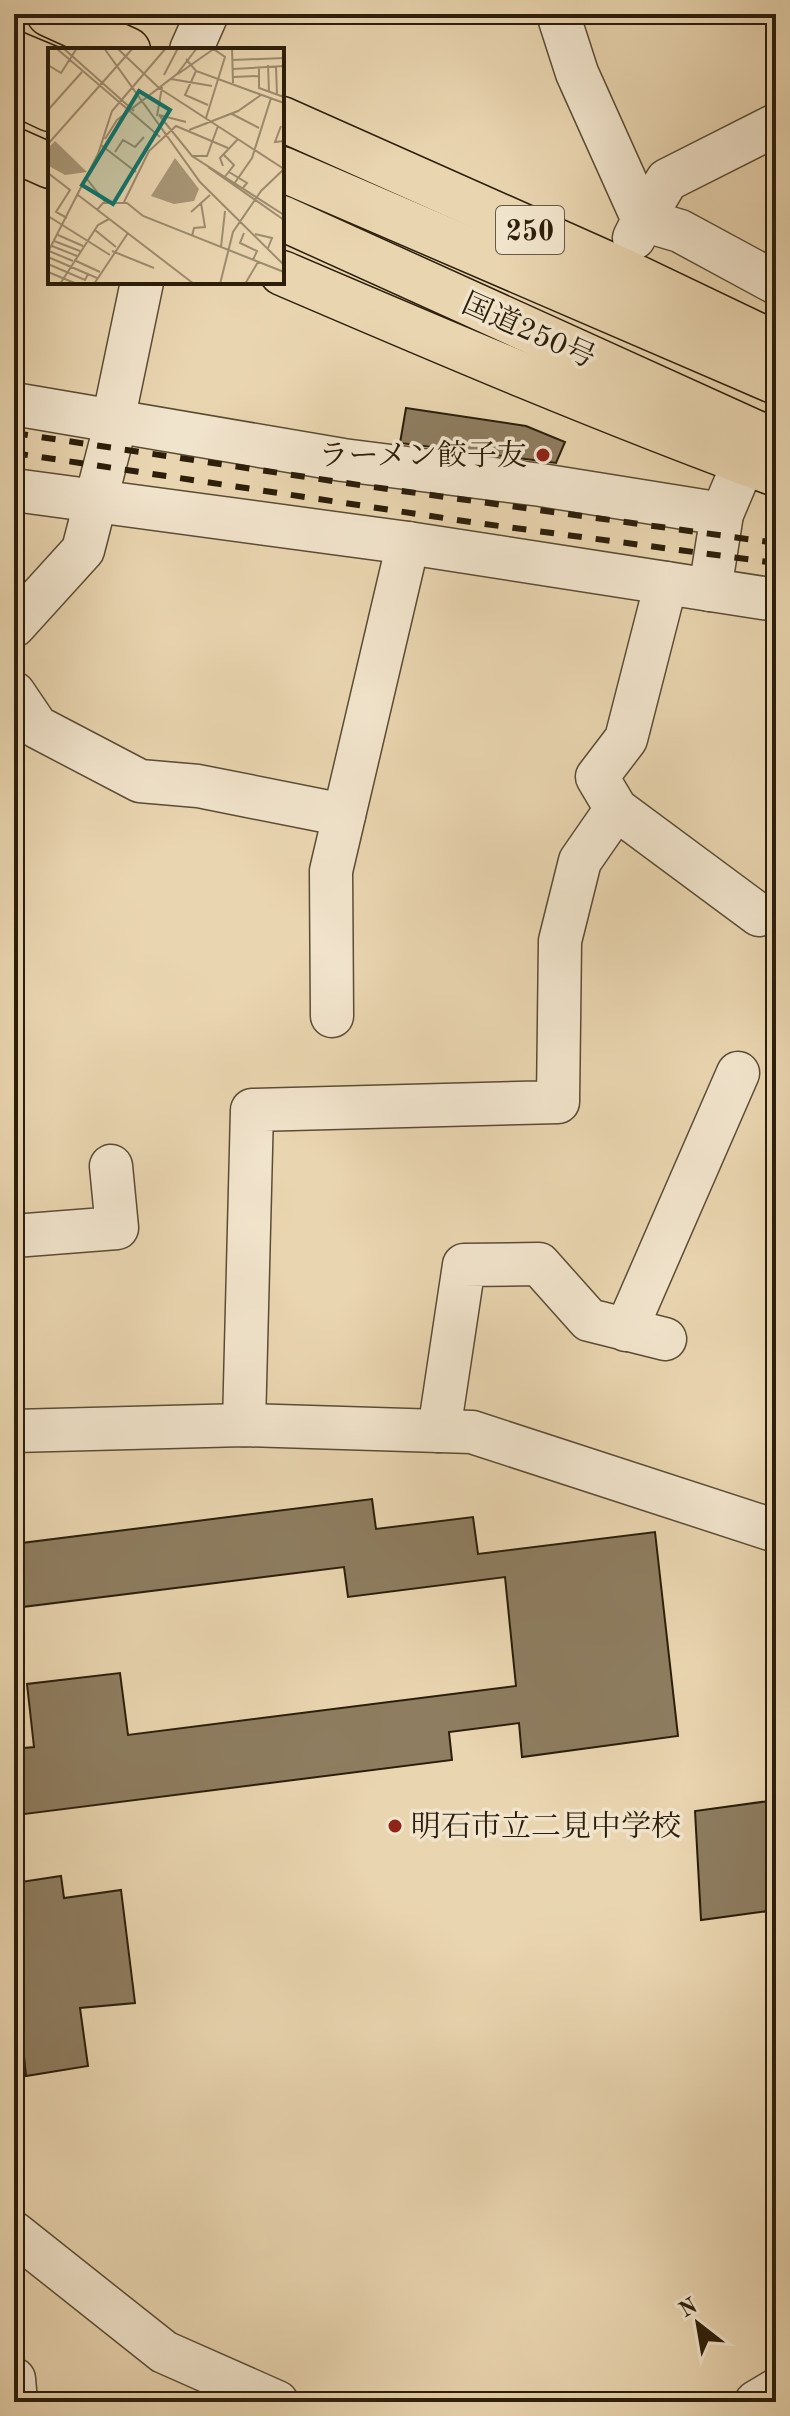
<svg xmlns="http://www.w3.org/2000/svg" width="790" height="2416" viewBox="0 0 790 2416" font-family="'Old Standard TT','Noto Serif JP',serif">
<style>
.building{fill:#8e7d60;stroke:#2c1e0a;stroke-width:2}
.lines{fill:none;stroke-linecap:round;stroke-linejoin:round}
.minor-casing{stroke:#5b4c34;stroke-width:45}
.highway-casing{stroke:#2c1e0a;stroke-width:47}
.minor{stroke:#f1e4cc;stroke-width:42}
.highway{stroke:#e9d5b0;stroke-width:44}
.rail{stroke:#2c1e0a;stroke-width:6;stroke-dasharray:14 14;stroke-linecap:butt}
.poi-dot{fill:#8f2418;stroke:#f1e4cc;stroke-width:3}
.labels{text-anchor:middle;stroke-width:7;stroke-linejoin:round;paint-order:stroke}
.shield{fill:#f1e4cc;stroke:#675944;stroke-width:2}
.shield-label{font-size:28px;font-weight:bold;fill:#2c1e0a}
.street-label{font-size:30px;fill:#2c1e0a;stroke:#f1e4cc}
.poi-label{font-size:30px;fill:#2c1e0a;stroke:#f1e4cc;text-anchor:end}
.inset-road{fill:none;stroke:#9d8c6e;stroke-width:2}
.view{fill:#0f766e;fill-opacity:0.15;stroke:#0f766e;stroke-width:4}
.inset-edge{fill:none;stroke:#2c1e0a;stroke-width:4}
</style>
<rect width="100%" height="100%" fill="#e9d5b0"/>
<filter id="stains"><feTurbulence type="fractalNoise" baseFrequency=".0025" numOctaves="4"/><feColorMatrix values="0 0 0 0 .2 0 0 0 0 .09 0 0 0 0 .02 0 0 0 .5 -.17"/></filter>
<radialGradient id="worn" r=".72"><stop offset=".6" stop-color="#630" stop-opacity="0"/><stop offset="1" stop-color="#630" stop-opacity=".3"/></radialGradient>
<!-- building -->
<g class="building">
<polygon points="406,408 526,426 565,442 556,463 400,443"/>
<polygon points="372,1499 376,1529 473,1517 478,1554 655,1532 678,1736 522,1757 519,1723 449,1732 452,1760 17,1815 14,1789 14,1749 34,1747 27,1684 120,1673 128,1735 516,1686 505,1577 348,1597 344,1567 14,1608 14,1544"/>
<polygon points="776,1800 776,1910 701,1920 695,1811"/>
<polygon points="61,1876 64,1898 121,1890 135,2003 80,2008 88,2066 26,2076 14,1956 14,1883"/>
</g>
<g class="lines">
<!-- minor casing -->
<g class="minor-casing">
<g id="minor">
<polyline points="558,14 577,73 643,220 634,238"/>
<polyline points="191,50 207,14"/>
<polyline points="776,125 667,180 643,220 680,231 776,283"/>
<polyline points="14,404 343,460 541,485 722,514"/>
<polyline points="14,490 408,543 776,600"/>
<polyline points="666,583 626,739 597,777 616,809 759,915"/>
<polyline points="710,590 722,514 744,462"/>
<polyline points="14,626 83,550 114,430 113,421 142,282"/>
<polyline points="14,693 37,727 140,781 198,786 344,815"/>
<polyline points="332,1016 331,871 408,543"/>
<polyline points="14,1236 117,1228 111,1166"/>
<polyline points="626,1330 738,1073"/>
<polyline points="244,1425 252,1110 558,1102 560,941 580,861 616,809"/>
<polyline points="14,1431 244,1425 472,1432 776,1531"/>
<polyline points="439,1431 464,1265 539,1264 589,1320 665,1339"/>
<polyline points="14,2233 164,2352 277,2402"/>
<polyline points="14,2379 16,2402"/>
<polyline points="756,2402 776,2390"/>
</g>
</g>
<!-- highway casing -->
<g class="highway-casing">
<g id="highway">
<polyline points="49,14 128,50"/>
<polyline points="14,53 50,68"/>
<polyline points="14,92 50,109"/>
<polyline points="282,119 619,269 776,344"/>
<polyline points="14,150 50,166"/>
<polyline points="282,169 776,382"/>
<polyline points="282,218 776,442"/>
<path d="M282,273C445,343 609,413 776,474"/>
</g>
</g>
<!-- minor -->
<use href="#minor" class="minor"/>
<!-- highway -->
<use href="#highway" class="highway"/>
<!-- rail -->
<g class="rail">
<polyline points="14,433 366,486 776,543"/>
<polyline points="14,453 477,523 776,563"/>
</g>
</g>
<!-- markers -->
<g class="poi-dot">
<circle cx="543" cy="455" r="8"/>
<circle cx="395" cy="1826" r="8"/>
</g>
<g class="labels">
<!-- shield labels -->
<rect class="shield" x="496" y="206" width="68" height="48" rx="6"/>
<g class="shield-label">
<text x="530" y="240">250</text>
</g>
<!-- street labels -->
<g class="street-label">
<text transform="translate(529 330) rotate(24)" y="10">国道250号</text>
</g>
<!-- poi labels -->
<g class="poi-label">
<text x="527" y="465">ラーメン餃子友</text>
<text x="411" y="1836" text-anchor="start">明石市立二見中学校</text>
</g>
</g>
<!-- overview -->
<g transform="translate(48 48)">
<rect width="236" height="236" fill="#e9d5b0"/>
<path d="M7,93L39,124L17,127L1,118L0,100ZM127,110L151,141L146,153L126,156L103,148Z" fill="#a99778"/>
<path class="inset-road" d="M8,0L112,89M15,0L86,63M56,0L152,134L236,217M69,0L111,40L236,121M184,0L185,35M138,11L148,23L236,55M184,12L236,10M0,17L13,25L29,0M220,17L221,44M211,19V40L236,49M228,19L229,47M185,21L236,18M148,23L137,47L160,57M130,26L167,0M116,27L130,0M185,29L211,28M123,31L164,38M0,62L34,24M184,66L211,80M111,67L144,108L236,167M111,67L138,74M109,68L114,39M158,70L177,9L164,0M233,78L227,94L236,93M141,82L190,63L213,47M57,91L69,72L129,26L149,0M0,96L85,0M53,97L88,124M67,104L75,92L87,99L96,89M144,108H159L170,78M175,118L172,110L190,91M160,119L236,172M181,124L199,135L194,141M0,125L22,142L8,164L19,170M176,130L186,117L176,107M39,131L57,154M186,136L204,110L223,50M30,147L146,236M76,154L101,103L128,78L180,100M49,162L55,155H79L95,168L236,224M143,164L162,147M0,168L62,207M47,182L68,199M196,185L192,195L209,203L205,212M207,186L224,190L220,200M10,187L35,198M144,188L146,180L157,179L153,155M6,193L32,203M4,198L29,208M173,199L177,163M1,203L25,213M64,203L106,220M0,204L50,106L64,63L118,0M0,209L49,230M26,212L52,224M0,216L37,232L40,226M0,224L29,236M12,236L50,177L61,171M46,236L80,185M172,236L185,184L213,143L236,121M197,236L210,214"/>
<path class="view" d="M91,43L122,62L65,156L34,137Z"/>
<rect width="236" height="236" class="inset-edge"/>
</g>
<!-- margin -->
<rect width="790" height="2416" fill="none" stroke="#e9d5b0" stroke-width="48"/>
<rect x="16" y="16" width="758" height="2384" fill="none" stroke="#2c1e0a" stroke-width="4"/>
<rect x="24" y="24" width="742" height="2368" fill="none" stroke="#2c1e0a" stroke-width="2"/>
<!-- north arrow -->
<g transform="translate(698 2324) rotate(329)" stroke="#f1e4cc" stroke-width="6" paint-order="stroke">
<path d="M0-6L14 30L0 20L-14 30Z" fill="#2c1e0a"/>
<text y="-12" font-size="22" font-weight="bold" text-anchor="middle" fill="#2c1e0a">N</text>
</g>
<rect width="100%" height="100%" filter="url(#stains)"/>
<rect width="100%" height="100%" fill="url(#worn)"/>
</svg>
